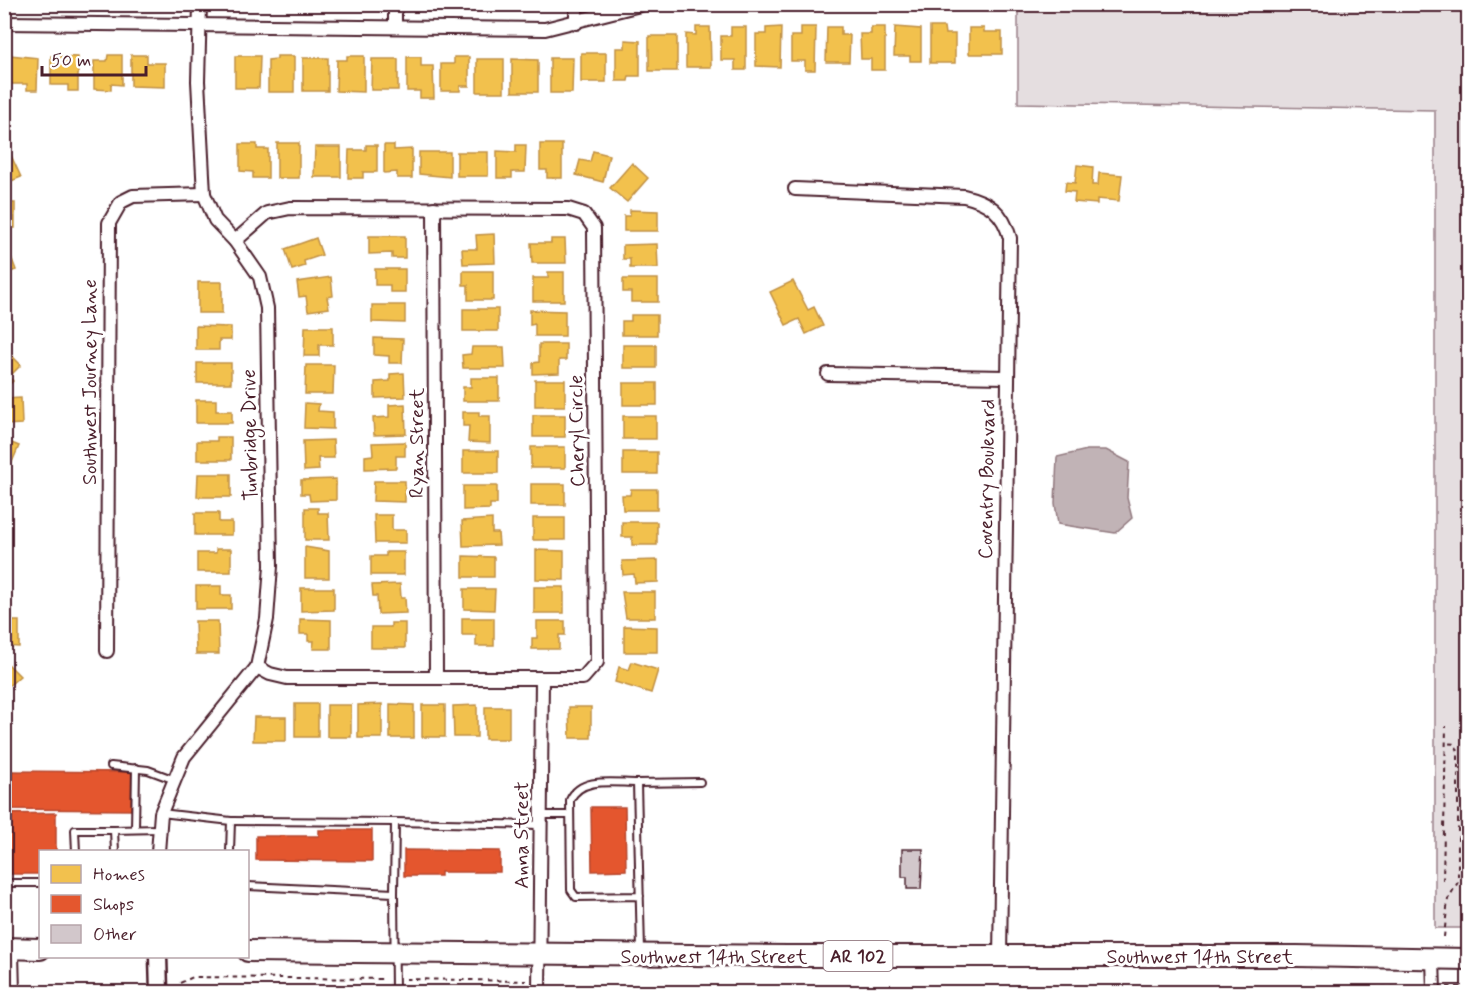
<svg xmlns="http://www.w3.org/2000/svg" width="1473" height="997" viewBox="0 0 1473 997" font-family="Mynerve,sans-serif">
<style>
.green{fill:#e5dee0;stroke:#987e86;stroke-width:1.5}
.water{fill:#c1b3b6;stroke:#91787e;stroke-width:1.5}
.homes{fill:#f2c14e;stroke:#c09044;stroke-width:1.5}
.shops{fill:#e4572e;stroke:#b6462d;stroke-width:1.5}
.building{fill:#d2c7cb;stroke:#4a1f2b;stroke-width:1.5}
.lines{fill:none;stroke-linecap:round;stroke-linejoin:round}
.lane-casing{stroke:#4a1f2b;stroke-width:10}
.street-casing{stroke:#4a1f2b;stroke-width:16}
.secondary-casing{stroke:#4a1f2b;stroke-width:21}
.primary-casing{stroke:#4a1f2b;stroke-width:24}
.path{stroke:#4a1f2b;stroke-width:2;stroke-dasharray:4.5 4.5;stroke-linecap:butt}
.lane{stroke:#fff;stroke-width:6}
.street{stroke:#fff;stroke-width:12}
.secondary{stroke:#fff;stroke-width:16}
.primary{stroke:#fff;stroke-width:20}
.labels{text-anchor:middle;stroke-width:6;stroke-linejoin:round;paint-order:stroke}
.shield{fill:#fff;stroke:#80626b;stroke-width:1.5}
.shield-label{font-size:18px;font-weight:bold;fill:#4a1f2b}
.street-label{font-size:20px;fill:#4a1f2b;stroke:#fff}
</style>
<rect width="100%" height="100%" fill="#fff"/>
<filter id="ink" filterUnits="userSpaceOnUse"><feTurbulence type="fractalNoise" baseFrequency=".0167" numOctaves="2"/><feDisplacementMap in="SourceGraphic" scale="12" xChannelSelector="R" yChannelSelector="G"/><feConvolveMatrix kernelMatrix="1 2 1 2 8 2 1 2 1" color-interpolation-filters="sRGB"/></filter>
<g filter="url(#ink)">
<!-- green -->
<polygon class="green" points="1018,5 1468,5 1468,928 1435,928 1435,110 1018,103"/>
<!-- water -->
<polygon class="water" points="1087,450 1106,450 1129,462 1127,498 1132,518 1115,533 1058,524 1055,503 1057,457"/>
<!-- homes -->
<g class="homes">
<polygon points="696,27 710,27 711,67 686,67 686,34 696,35"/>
<polygon points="731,27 746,27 746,70 735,70 735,60 721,60 721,36 731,36"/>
<polygon points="781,27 780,67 756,66 756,34 766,34 766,28"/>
<polygon points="801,27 816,27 815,70 805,70 805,61 791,61 791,36 801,36"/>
<polygon points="827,27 841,27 841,35 850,35 849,62 826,62"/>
<polygon points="871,27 885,27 885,70 871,70 871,59 861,59 860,34 871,34"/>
<polygon points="895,27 921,29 921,61 910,61 910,56 894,56"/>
<polygon points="930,27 944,27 945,34 955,34 955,63 930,63"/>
<polygon points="969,28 984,28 984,32 1002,32 1002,54 969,54"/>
<rect x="649" y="36" width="28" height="35"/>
<polygon points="625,40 640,41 640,76 629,76 628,81 616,81 616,48 625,48"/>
<rect x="581" y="53" width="25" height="29"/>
<polygon points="10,55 38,58 37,90 27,90 27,84 10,84"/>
<polygon points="108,55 122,55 122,85 111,84 111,90 94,89 94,61 107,61"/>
<polygon points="131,55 147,55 147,63 165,63 165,87 131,86"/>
<polygon points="51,56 78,57 78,91 68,91 68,85 51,85"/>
<polygon points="235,56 260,56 259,88 235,88"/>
<polygon points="277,56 294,56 294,92 268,92 268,60 277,59"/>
<polygon points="347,56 364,56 364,92 336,91 337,60 347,60"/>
<polygon points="407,57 421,57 421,66 433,66 434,98 420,98 420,91 407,91"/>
<polygon points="454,57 469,57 469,86 460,86 460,91 441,91 441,64 454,64"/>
<rect x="303" y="58" width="25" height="33"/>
<polygon points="550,58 573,58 572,93 550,93"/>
<polygon points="372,59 398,59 398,90 371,90"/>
<rect x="477" y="59" width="27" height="33"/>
<polygon points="512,59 538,60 538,92 512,92"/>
<rect x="277" y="143" width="22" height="35"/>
<polygon points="240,144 257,144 257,149 268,149 268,178 253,178 253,172 240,171"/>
<polygon points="540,144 562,144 562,178 547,178 547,170 540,170"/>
<polygon points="366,145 377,145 377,172 363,172 363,178 348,178 349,150 366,150"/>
<polygon points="384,145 394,145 394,150 412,149 412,178 397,178 397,172 384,173"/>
<polygon points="516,145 526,145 525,172 512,172 512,178 497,178 497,151 516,152"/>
<polygon points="315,147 341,147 341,177 314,177"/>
<polygon points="8,149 21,177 4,184 4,150"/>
<polygon points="593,151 609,155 603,182 576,175 580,160 590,162"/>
<polygon points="419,152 450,152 450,177 419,174"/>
<rect x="457" y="152" width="31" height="24"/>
<polygon points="632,163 648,178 627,202 610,188"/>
<polygon points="1077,165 1093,167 1092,185 1098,185 1099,173 1122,175 1119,201 1097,199 1097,204 1074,202 1075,192 1065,191 1066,182 1075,183"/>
<rect x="4" y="203" width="11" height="25"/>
<polygon points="630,210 658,211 658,231 624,231 624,216 630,216"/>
<polygon points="494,234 495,263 463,264 462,249 477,249 476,235"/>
<polygon points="369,236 405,236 405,258 392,258 392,253 369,254"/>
<polygon points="316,238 322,255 304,261 305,266 292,270 285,249"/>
<polygon points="551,239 565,239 566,263 532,263 531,243 551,243"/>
<polygon points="657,244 658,268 630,268 630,259 623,259 623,245"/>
<polygon points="7,246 16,270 4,274 4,247"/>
<polygon points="375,269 405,269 405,292 390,292 390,285 375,285"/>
<polygon points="463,271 493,271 493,300 468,300 468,285 463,285"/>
<polygon points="548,272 564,272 564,301 533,301 533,278 548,278"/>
<polygon points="331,277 333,296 327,297 329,308 308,311 306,296 299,297 297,282"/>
<polygon points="623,279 658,279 658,302 631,302 631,292 623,292"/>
<polygon points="793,281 808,310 814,307 823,326 806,334 799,319 786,325 770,292"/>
<rect x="198" y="282" width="24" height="31"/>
<polygon points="372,305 405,305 405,323 372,322"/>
<rect x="463" y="309" width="35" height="22"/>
<polygon points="530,310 565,311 565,336 535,336 535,324 530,325"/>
<polygon points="631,315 657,315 657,335 622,335 622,321 631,321"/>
<polygon points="196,326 231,327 231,340 219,340 219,350 196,350"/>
<polygon points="305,327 333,327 333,345 319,345 319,356 304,356"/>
<polygon points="374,338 403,339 402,363 389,363 389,356 374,355"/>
<polygon points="539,344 566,344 566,360 559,360 559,373 533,374 533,363 539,362"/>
<rect x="623" y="345" width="33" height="23"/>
<polygon points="472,347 504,347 505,368 463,368 462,355 471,354"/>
<polygon points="4,348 21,365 9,377 13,381 10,384 4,378"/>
<rect x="197" y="363" width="34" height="20"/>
<polygon points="306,365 334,365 333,394 305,394"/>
<polygon points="404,373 405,397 375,398 375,382 390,381 390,374"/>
<polygon points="471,378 499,378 499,401 463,401 463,387 471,387"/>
<rect x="535" y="380" width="30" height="26"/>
<rect x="623" y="383" width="34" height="22"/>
<polygon points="21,398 22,424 4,425 4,399"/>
<polygon points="196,400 216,400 216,411 232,411 232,423 196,423"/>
<polygon points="305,403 319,404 318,411 333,412 333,429 304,428"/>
<polygon points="405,404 406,434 374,435 373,418 389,417 389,405"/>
<polygon points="463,412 479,412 479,416 490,416 490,443 468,442 469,426 463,426"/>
<rect x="533" y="415" width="32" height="22"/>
<rect x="623" y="416" width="33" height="23"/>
<polygon points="217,437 231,437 231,460 197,460 197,441 217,441"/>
<polygon points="4,440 19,446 6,476 4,475"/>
<polygon points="333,440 334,458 318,458 319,470 304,471 303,441"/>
<polygon points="405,442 405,456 396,456 396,468 365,469 365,456 373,455 372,443"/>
<rect x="531" y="447" width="34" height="21"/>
<rect x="463" y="451" width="35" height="22"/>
<rect x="623" y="452" width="34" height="22"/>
<polygon points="198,474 231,474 231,497 197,497"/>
<polygon points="336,479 336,500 310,501 309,494 301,494 301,480"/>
<polygon points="374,481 405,481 405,502 373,501"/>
<rect x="531" y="484" width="34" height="21"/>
<polygon points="463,486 497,486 497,504 490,504 490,509 463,510"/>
<polygon points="631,489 657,489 657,510 623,510 622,495 630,495"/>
<polygon points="305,508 318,508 318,513 328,513 329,540 305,540"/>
<polygon points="195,513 219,513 219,522 232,522 232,535 195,535"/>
<polygon points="374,515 392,515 392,530 406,530 406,543 375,543"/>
<rect x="533" y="518" width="32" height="22"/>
<polygon points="492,519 492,533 498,533 499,545 463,546 462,521"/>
<polygon points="622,522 657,522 657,545 632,545 632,537 622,537"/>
<polygon points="305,547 329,551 329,578 305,578"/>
<polygon points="216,549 231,549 231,572 197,572 197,553 216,553"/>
<polygon points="536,550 564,551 564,580 536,579"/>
<polygon points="386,552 404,552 404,575 371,575 371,556 386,556"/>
<polygon points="463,556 494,557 494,577 463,577"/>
<polygon points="658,560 658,582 635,583 634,574 623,575 622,561"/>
<polygon points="400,584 401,598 405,598 406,613 378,614 377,596 373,596 372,585"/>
<polygon points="196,586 221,586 221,595 231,595 231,609 196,609"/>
<rect x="534" y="587" width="30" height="26"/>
<polygon points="301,588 334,588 334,610 301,611"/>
<polygon points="464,589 495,589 494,610 464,609"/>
<polygon points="622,592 655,592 655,618 626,618"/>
<polygon points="462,618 494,618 494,646 476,646 476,635 462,635"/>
<polygon points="300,619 331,620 331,649 313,649 314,641 308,641 308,634 300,634"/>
<polygon points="4,621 19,621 19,647 4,646"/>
<polygon points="195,621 218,621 219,654 196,654"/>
<polygon points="537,621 565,621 565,635 559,635 559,649 532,649 532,638 537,638"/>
<polygon points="391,623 405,623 405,648 371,648 371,627 391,627"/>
<polygon points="624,626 657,627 657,652 624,652"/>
<polygon points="4,660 20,676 4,690"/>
<polygon points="632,662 658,670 651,693 615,682 619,667 629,670"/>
<rect x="295" y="704" width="23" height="33"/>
<polygon points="382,704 382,738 358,738 358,705"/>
<polygon points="390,704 414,705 414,738 390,738"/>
<rect x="327" y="705" width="24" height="32"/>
<rect x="422" y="705" width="23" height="32"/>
<polygon points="477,705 477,737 454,737 453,706"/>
<rect x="485" y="707" width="24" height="32"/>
<polygon points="569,707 591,707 591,738 570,738"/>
<polygon points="254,717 286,717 286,741 253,741"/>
</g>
<!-- shops -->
<g class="shops">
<polygon points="4,771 134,772 133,810 4,809"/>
<polygon points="591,807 625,807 626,870 592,871"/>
<polygon points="56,813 56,852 40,852 40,874 4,874 4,814"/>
<polygon points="319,830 372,830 372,861 256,860 256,836 319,836"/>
<polygon points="404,850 500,851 500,872 441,872 441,876 404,876"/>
</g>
<!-- building -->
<polygon class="building" points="902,849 923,849 921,889 907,889 907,877 902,877"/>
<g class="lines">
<!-- lane casing -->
<g class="lane-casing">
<g id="lane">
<polyline points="111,766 148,770 175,780"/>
<polyline points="637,783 700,782"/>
<polyline points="161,813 231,821 230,852"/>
<polyline points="541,815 570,815"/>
<polyline points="231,821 395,822"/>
<polyline points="135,829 136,768"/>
<polyline points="76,852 75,830 114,830"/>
<polyline points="115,852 114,830 159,829"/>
<polyline points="4,883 40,883"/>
<polyline points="248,886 394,893 395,992"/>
<polyline points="394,893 395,822 541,825"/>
<path d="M640,896L576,897L571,890L570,800C581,776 614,783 637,783L641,951"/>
<polyline points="15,952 16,992"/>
</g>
</g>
<!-- street casing -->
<g class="street-casing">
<g id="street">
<polyline points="576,4 576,23"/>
<polyline points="4,23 545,29 644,4"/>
<polyline points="395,26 395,4"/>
<path d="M795,189L964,196C989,202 1003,212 1010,238L1000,957"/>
<polyline points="434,208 436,677"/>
<polyline points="235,241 267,213 290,208 568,209 584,214 594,228 597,662 583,678 287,678 270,674 257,667"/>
<polyline points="828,374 1007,377"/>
<polyline points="107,651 109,223 121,202 133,196 204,194"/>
<polyline points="158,852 161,813 184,757 257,667 267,619 271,566 267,308 260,277 235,241 215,220 204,194 198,81 200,4"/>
<polyline points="1433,958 1434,992"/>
<polyline points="539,992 542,678"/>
</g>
</g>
<!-- secondary casing -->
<g class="secondary-casing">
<polyline id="secondary" points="158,956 159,992"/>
</g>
<!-- primary casing -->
<g class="primary-casing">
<g id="primary">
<polyline points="4,948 40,949"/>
<polyline points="248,951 788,956 1297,956 1468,959"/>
</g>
</g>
<!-- path -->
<g class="path">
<polyline points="1443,881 1446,726"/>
<polyline points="1444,937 1448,899 1458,882 1458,751 1455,744 1445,743"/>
<polyline points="406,979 526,981"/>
<polyline points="1265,986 1421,988"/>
<polyline points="1447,987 1468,987"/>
<polyline points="180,992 180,983 193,977 385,979"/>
</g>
<!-- lane -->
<use href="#lane" class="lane"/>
<!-- street -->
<use href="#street" class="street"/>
<!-- secondary -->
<use href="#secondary" class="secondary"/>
<!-- primary -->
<use href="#primary" class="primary"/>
</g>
</g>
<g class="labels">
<!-- shield labels -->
<rect class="shield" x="823.5" y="941" width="69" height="30" rx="4.5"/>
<g class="shield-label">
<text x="858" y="962">AR 102</text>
</g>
<!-- street labels -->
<g class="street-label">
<text transform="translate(89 382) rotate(-90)" y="7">Southwest Journey Lane</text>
<text transform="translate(576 431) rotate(-91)" y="7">Cheryl Circle</text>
<text transform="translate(249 435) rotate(-91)" y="7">Tunbridge Drive</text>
<text transform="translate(416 443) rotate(-90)" y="7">Ryan Street</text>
<text transform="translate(986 479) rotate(-89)" y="7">Coventry Boulevard</text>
<text transform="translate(521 835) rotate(-90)" y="7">Anna Street</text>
<text x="714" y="963">Southwest 14th Street</text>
<text x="1200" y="963">Southwest 14th Street</text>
</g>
</g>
<!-- margin -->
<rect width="1473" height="997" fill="none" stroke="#fff" stroke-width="24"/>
<rect x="12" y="12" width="1449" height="973" fill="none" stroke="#4a1f2b" stroke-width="2" filter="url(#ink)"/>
<!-- legend -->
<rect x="39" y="850" width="210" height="108" fill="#ffffff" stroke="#b7a5aa" stroke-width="1.5"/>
<rect x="51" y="865" width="30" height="18" fill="#f2c14e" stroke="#b7a5aa" stroke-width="1.5"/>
<text x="93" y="880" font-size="18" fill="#4a1f2b">Homes</text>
<rect x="51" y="895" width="30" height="18" fill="#e4572e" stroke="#b7a5aa" stroke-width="1.5"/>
<text x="93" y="910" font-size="18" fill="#4a1f2b">Shops</text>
<rect x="51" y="925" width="30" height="18" fill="#d2c7cb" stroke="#b7a5aa" stroke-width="1.5"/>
<text x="93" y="940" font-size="18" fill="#4a1f2b">Other</text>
<!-- scale -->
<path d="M42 66v9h104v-9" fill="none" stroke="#4a1f2b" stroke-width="3"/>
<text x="51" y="66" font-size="18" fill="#4a1f2b" stroke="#ffffff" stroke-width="4.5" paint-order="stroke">50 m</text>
</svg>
